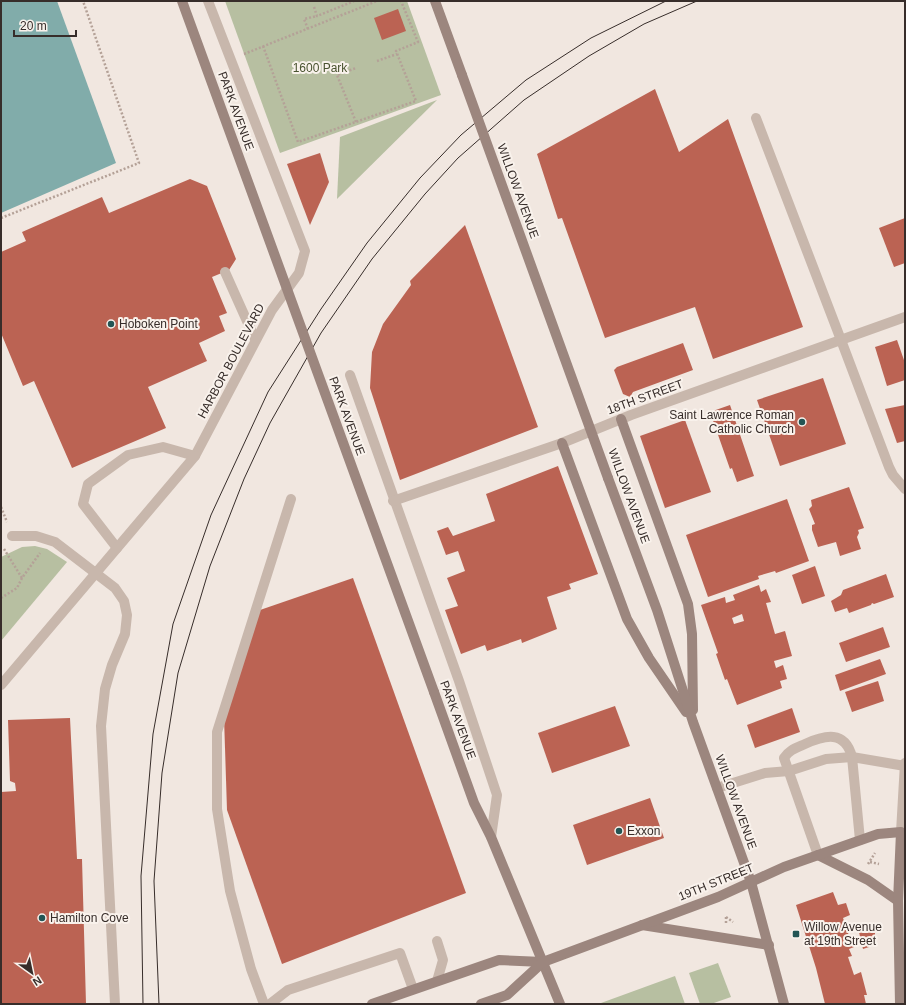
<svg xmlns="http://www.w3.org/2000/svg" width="906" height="1005" viewBox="0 0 906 1005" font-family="Helvetica,sans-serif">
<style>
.green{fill:#b7bfa1}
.water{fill:#81acaa}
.building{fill:#bb6353;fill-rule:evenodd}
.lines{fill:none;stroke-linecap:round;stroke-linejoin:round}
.path{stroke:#b4a197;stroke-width:2.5;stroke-dasharray:2 2;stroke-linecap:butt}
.lane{stroke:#c8b7ac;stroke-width:10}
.street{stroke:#c8b7ac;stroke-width:10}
.secondary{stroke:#9c867e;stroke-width:10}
.tram{stroke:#372d2a;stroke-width:1}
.secondary-bridge{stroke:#9c867e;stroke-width:10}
.poi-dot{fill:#235554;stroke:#f9f2ec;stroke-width:1.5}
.labels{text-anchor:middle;stroke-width:4;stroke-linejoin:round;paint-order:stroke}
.park-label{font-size:12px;fill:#495330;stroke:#f9f2ec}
.street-label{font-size:12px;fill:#372d2a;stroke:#f9f2ec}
.poi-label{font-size:12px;fill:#372d2a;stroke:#f9f2ec;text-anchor:start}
</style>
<rect width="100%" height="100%" fill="#f1e7e0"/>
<!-- green -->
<g class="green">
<polygon points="225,1 407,1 441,95 280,153"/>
<polygon points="437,100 337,199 340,137"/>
<polygon points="35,546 47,549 67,562 1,641 1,557 22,547"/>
<polygon points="718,963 731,997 711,1004 700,1004 689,973"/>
<polygon points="675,976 685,1004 602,1004 601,1003"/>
</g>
<!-- water -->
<polygon class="water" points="1,1 57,1 116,163 1,213"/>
<!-- building -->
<g class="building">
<polygon points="398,9 406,31 382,40 374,18"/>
<polygon points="655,89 679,152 728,119 803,327 713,359 695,307 605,338 562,218 558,219 537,154"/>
<polygon points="320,153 329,182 310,225 287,164"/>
<polygon points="190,179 207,186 236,259 229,270 212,277 227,313 219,316 225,331 199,343 207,361 148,387 166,428 72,468 34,381 23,386 1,333 1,252 26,241 22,232 102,197 109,213"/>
<polygon points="905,218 905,263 894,267 879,228"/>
<polygon points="465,225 538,427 400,480 370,388 372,352 383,324 411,285 410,281"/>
<polygon points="897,340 905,363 905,380 887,386 875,347"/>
<polygon points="683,343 693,370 633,392 630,397 623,394 614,370 617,367"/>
<polygon points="823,378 846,444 780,466 757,400"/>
<polygon points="730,405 754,476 737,482 732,468 730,469 710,412"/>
<polygon points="905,405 905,441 897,443 885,409"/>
<polygon points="685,420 711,492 665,508 640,436"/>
<polygon points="558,466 598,574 569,584 571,589 547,597 557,629 522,643 521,639 487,651 485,645 461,654 445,610 458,606 447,578 465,571 458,551 446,555 437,531 448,527 453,536 495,521 486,494"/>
<polygon points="849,487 864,528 858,530 859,533 857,537 861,549 840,556 836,542 818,547 812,530 812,525 815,524 809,509 812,506 811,500"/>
<polygon points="787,499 809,561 776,573 775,571 758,576 759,579 708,597 686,535"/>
<polygon points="815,566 825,596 802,604 792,575"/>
<polygon points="886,574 894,597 874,604 872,603 871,605 849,613 847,608 835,612 831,601 841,595 843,590"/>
<polygon points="353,578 466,893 282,964 227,810 224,717 260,610"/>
<path d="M759,585L761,592L766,589L771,602L766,603L775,634L785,631L792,656L774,661L776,668L783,665L787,679L780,681L782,688L737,705L727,679L725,680L716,654L718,653L701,605L725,597L726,603L735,600L733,595ZM742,614L744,621L734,624L732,618Z"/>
<polygon points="883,627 890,647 846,662 839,643"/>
<polygon points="880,659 886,674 840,691 835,675"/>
<polygon points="878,681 884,701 852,712 845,692"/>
<polygon points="615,706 630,746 552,773 538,733"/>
<polygon points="792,708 800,732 755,748 747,725"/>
<polygon points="70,718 77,859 82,859 86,1004 1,1004 1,792 16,791 15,783 10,781 8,720"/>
<polygon points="650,798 664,838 587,865 573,825"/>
<polygon points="833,892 838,905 846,903 850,915 843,918 848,932 845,933 848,933 854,947 849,949 852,956 848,957 854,975 861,972 867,995 864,995 866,1004 825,1004 816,968 796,905"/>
<polygon points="875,922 875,945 863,949 858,928"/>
</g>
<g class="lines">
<!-- path -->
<g class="path">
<polyline points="314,7 317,16 354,1"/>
<polyline points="308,29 304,19 317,16"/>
<polyline points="263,46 298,142 416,101 396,51 418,42 401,1"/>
<polyline points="244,54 377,1"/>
<polyline points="377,61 397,54"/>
<polyline points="356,122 337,75 356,68"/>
<polyline points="1,218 139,163 83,1"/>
<polyline points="1,507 7,522"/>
<polyline points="4,549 22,578"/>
<polyline points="1,598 17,588 22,578 40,553"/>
<polyline points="870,862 879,864"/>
<polyline points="868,864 875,853"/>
<polyline points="726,917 726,923"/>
<polyline points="726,917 733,922"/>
</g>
<!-- lane -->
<g class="lane">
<polyline points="756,118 841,340"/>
<polyline points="225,272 255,339"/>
<polyline points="117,548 83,504 88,484 128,455 163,447 195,456 272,310 299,273 305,251 208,1"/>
<polyline points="717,788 765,773 789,771 826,759 852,757 905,766"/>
<path d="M818,855L784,758C789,750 796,748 805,744C825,735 845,730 852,757L860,840"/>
<polyline points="437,981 443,960 437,941"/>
<polyline points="264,1004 251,969 230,891 217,809 217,732 291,499"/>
<polyline points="270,1004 288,990 400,953 413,989"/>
</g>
<!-- street -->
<g class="street">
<polyline points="841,340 889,467 893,475 905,489"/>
<polyline points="350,375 459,681 497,795 491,837"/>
<polyline points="393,501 562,443 631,415 905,317"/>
<polyline points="12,536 36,536 55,542 115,588 124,601 127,615 125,634 112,665 105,689 101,726 115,1004"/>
<polyline points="1,685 195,456"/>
<polyline points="901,832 905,763"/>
</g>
<!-- secondary -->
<g class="secondary">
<polyline points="435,1 462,75"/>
<polyline points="621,419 688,604 692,634 693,710"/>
<polyline points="562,443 627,619 649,658 686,712"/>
<polyline points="608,478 657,610 693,722 751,882 784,1004"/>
<polyline points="434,692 474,803 491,837 560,1004"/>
<polyline points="818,855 868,880 898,901"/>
<polyline points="642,925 769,945"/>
<polyline points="372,1004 499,960 543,962"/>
<polyline points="481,1004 507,995 543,962 718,897 784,867 878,834 901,832 898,901 900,1004"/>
</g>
<!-- tram -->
<g class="tram">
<polyline points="143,1004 141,876 153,734 173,624 211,515 268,392 321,309 367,243 420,178 461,135 526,80 591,38 666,1"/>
<polyline points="159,1004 154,881 162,773 178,673 210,566 244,479 270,423 321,333 372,259 425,194 458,158 524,100 589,56 644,24 697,1"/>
</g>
<!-- secondary-bridge -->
<g class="secondary-bridge">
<polyline points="182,1 434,692"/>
<polyline points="462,75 608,478"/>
</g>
</g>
<!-- markers -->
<g class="poi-dot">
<circle cx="111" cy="324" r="4"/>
<circle cx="802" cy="422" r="4"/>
<circle cx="619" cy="831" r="4"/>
<circle cx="42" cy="918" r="4"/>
<rect x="792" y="930" width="8" height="8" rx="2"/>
</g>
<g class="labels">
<!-- park labels -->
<g class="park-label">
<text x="320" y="72">1600 Park</text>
</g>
<!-- street labels -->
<g class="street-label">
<text transform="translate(236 111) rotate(70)" y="4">PARK AVENUE</text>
<text transform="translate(518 191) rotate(70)" y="4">WILLOW AVENUE</text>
<text transform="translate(231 361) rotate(-62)" y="4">HARBOR BOULEVARD</text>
<text transform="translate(645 397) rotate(-20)" y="4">18TH STREET</text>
<text transform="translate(347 416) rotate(70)" y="4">PARK AVENUE</text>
<text transform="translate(629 496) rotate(70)" y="4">WILLOW AVENUE</text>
<text transform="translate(458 720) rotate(70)" y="4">PARK AVENUE</text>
<text transform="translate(736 802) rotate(70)" y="4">WILLOW AVENUE</text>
<text transform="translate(716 882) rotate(-22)" y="4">19TH STREET</text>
</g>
<!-- poi labels -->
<g class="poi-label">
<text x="119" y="328">Hoboken Point</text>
<text x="794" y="419" text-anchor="end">Saint Lawrence Roman<tspan x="794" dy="14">Catholic Church</tspan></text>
<text x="627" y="835">Exxon</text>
<text x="50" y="922">Hamilton Cove</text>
<text x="804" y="931">Willow Avenue<tspan x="804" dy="14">at 19th Street</tspan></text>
</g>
</g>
<!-- border -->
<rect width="906" height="1005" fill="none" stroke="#372d2a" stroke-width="4"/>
<!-- north arrow -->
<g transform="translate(32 973) rotate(147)" stroke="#f9f2ec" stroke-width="3" paint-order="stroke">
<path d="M0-3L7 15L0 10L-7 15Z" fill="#372d2a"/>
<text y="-6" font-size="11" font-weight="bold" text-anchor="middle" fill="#372d2a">N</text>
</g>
<!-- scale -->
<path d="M14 30v6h62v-6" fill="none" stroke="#372d2a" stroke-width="2"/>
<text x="20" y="30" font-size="12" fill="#372d2a" stroke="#f9f2ec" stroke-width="3" paint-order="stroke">20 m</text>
</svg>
